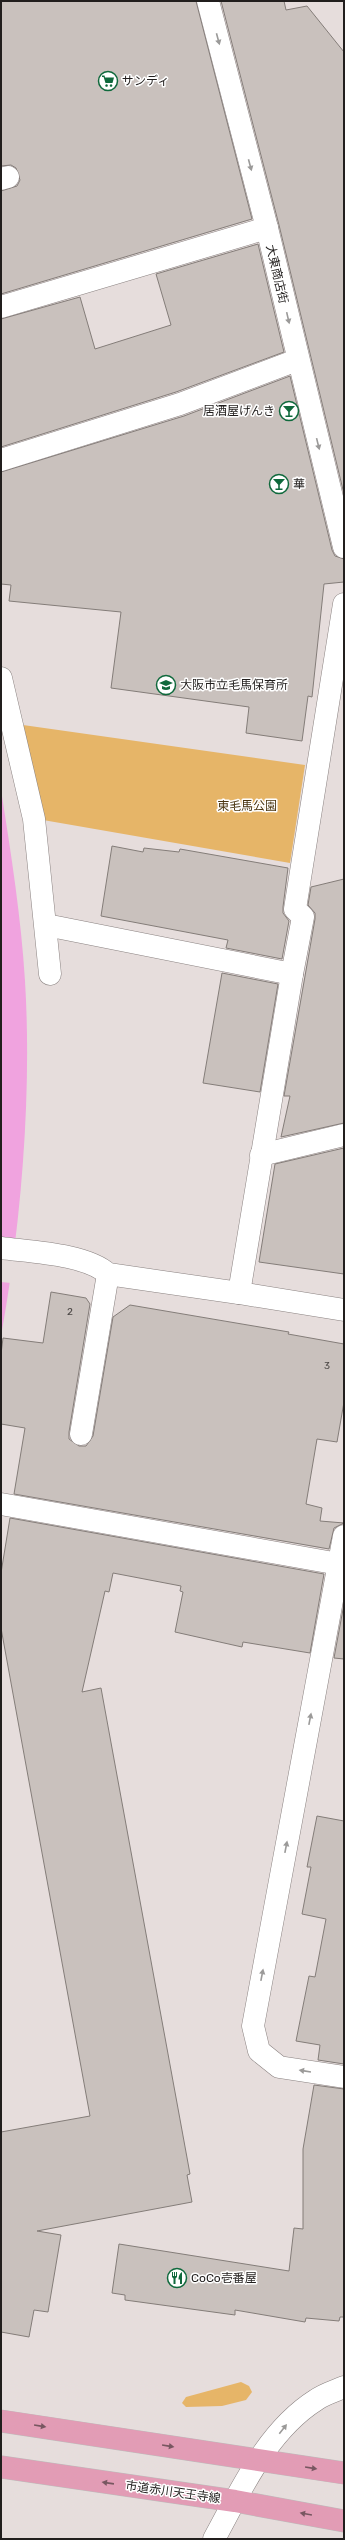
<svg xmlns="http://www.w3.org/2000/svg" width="345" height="2540" viewBox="0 0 345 2540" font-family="Rubik,'Noto Sans JP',sans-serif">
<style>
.green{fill:#e6b568}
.water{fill:#f0a3df}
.pier{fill:#e6dddc}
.building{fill:#c9c1bd;stroke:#847d79}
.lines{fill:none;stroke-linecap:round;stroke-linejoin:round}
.service-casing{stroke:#8a8281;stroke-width:23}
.pedestrian-casing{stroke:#8a8281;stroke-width:23}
.minor-casing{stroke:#8a8281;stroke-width:23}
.tertiary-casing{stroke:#8a8281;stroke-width:23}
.primary-casing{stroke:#bcbcbb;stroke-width:23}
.service{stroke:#fff;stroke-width:22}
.pedestrian{stroke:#fff;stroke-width:22}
.minor{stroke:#fff;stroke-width:22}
.tertiary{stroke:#fff;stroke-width:22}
.primary{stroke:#e29cb5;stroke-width:22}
.oneway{fill:#9b9a99}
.oneway2{fill:#785761}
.labels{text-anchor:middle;stroke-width:3;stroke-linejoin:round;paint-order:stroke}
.number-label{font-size:10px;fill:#4b4745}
.poi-label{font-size:12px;fill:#211e1d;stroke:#fff;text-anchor:start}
.street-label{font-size:12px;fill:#211e1d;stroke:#fff}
.park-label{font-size:12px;fill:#49340f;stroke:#fff}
</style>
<rect width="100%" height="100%" fill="#e6dddc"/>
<!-- green -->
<g class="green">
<polygon points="23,725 305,765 290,863 43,820"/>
<polygon points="241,2382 249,2386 252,2392 246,2400 222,2406 186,2407 182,2403 186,2397"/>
</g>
<!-- water -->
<path class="water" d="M1,790C11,853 21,917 25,981C32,1095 21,1225 1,1336Z"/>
<!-- pier -->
<polygon class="pier" points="1,1237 16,1239 11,1283 1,1282"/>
<!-- building -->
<g class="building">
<polygon points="1,1 196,1 252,219 1,294 1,191 17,186 20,180 16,168 11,165 1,166"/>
<polygon points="221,1 284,1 286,10 307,6 344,52 344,494 279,225"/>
<polygon points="258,244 284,352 176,392 1,447 1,319 80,297 95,349 171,325 156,274"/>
<polygon points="290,376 332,550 335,556 344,559 344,582 324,584 312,697 308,696 302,741 246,733 249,707 111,688 121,612 9,601 11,585 1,584 1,472 184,416"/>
<polygon points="112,846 143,852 144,848 179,852 180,849 288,868 283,907 283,913 289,921 282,959 226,948 228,940 101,916"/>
<polygon points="344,879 344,1123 281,1137 290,1096 284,1096 315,919 315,913 308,905 311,887"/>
<polygon points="222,973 278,984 260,1092 203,1083"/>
<polygon points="344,1148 344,1274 259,1262 275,1164"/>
<polygon points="51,1292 86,1298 90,1304 69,1432 69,1439 79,1446 86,1446 93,1436 113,1317 130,1305 289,1332 288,1334 344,1344 344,1402 337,1442 317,1439 306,1504 322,1508 320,1521 344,1523 334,1528 329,1549 14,1494 25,1428 1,1424 1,1354 3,1338 43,1343"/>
<polygon points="10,1518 324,1574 310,1653 243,1642 242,1647 175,1632 183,1592 180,1591 181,1586 113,1573 109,1592 105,1591 82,1692 101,1688 190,2174 187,2175 192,2202 37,2231 61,2235 48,2312 34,2310 29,2337 1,2332 1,2132 90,2116 1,1628 1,1573"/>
<polygon points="344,1604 344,1659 334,1658"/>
<polygon points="317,1816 344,1821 344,2064 318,2060 320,2045 296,2041 309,1976 315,1977 326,1919 302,1914 311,1867 307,1867"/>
<polygon points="314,2085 344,2089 344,2317 340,2317 339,2321 306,2318 305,2322 235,2310 235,2315 125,2300 125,2295 112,2293 119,2244 289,2271 294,2228 303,2229 303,2149"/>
</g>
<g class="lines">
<!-- service casing -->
<g class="service-casing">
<g id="service">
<polyline points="1,179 8,177"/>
<polyline points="1,307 267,228"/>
<polyline points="1,460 180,404 297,360"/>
<polyline points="261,1155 344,1135"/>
</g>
</g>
<!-- pedestrian casing -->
<g class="pedestrian-casing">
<polyline id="pedestrian" points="208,1 267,228 344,547"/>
</g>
<!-- minor casing -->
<g class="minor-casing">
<g id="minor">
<polyline points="1,678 34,819 50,974"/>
<polyline points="46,925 292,974"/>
<path d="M1,1248C31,1252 86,1254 108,1274L239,1293L292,974L303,917L295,909L344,604"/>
<polyline points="81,1434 108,1274"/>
<polyline points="1,1504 339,1564"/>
<polyline points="344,1536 253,2026 259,2051 279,2067 344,2077"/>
<path d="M214,2539C241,2490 267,2431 316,2400C324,2394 335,2391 344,2387"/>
</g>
</g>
<!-- tertiary casing -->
<g class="tertiary-casing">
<polyline id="tertiary" points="239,1293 344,1310"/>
</g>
<!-- primary casing -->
<g class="primary-casing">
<g id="primary">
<polyline points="1,2421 344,2473"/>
<polyline points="1,2467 235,2501 344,2521"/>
</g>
</g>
<!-- service -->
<use href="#service" class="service"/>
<!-- pedestrian -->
<use href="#pedestrian" class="pedestrian"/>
<!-- minor -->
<use href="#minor" class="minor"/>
<!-- tertiary -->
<use href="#tertiary" class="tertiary"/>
<!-- primary -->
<use href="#primary" class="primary"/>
</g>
<!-- one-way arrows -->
<defs><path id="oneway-solid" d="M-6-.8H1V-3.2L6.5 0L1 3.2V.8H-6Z"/></defs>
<g class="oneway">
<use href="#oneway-solid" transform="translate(218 39) rotate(75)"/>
<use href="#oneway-solid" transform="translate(250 165) rotate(75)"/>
<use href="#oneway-solid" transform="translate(288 318) rotate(77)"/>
<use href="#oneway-solid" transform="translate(318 444) rotate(76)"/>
<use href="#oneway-solid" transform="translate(310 1719) rotate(-79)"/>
<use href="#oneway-solid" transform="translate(286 1847) rotate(-79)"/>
<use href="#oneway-solid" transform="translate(262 1975) rotate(-79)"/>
<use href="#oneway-solid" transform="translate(305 2071) rotate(-171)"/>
<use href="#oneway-solid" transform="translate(283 2429) rotate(-52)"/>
</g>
<g class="oneway2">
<use href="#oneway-solid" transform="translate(40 2426) rotate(9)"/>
<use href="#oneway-solid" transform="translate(168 2446) rotate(9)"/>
<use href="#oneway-solid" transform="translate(311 2468) rotate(9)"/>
<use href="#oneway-solid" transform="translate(108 2483) rotate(-172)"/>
<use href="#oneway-solid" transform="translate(306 2514) rotate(-170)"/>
</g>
<!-- icons -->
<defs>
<g id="supermarket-ring" transform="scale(1)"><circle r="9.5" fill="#fff" stroke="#0f693c" stroke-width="1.5"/><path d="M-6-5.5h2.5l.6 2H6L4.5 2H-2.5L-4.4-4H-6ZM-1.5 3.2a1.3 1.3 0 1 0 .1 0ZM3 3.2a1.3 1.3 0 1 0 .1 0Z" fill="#0f693c"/></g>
<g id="bar-ring" transform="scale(1)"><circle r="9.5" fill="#fff" stroke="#0f693c" stroke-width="1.5"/><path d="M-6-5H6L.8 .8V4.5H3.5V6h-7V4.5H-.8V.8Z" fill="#0f693c"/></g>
<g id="school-ring" transform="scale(1)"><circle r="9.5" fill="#fff" stroke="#0f693c" stroke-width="1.5"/><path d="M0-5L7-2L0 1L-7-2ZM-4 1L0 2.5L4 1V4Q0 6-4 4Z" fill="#0f693c"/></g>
<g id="restaurant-ring" transform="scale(1)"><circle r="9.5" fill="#fff" stroke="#0f693c" stroke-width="1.5"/><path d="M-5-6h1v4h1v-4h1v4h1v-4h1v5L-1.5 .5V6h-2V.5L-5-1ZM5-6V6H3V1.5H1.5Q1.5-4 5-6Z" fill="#0f693c"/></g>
</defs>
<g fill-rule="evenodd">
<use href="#supermarket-ring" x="108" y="81"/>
<use href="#bar-ring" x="289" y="411"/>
<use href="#bar-ring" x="279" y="484"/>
<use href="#school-ring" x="166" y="685"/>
<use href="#restaurant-ring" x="177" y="2278"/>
</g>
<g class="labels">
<!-- number labels -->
<g class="number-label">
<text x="70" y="1315">2</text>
<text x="327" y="1369">3</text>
</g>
<!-- poi labels -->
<g class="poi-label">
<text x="122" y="85">サンディ</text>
<text x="275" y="415" text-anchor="end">居酒屋げんき</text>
<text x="293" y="488">華</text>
<text x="180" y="689">大阪市立毛馬保育所</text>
<text x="191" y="2282">CoCo壱番屋</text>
</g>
<!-- street labels -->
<g class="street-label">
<text transform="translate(277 274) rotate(77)" y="4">大東商店街</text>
<text transform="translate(173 2492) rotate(8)" y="4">市道赤川天王寺線</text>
</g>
<!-- park labels -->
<g class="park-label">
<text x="247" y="810">東毛馬公園</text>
</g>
</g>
<!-- border -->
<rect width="345" height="2540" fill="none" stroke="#211e1d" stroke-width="4"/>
</svg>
